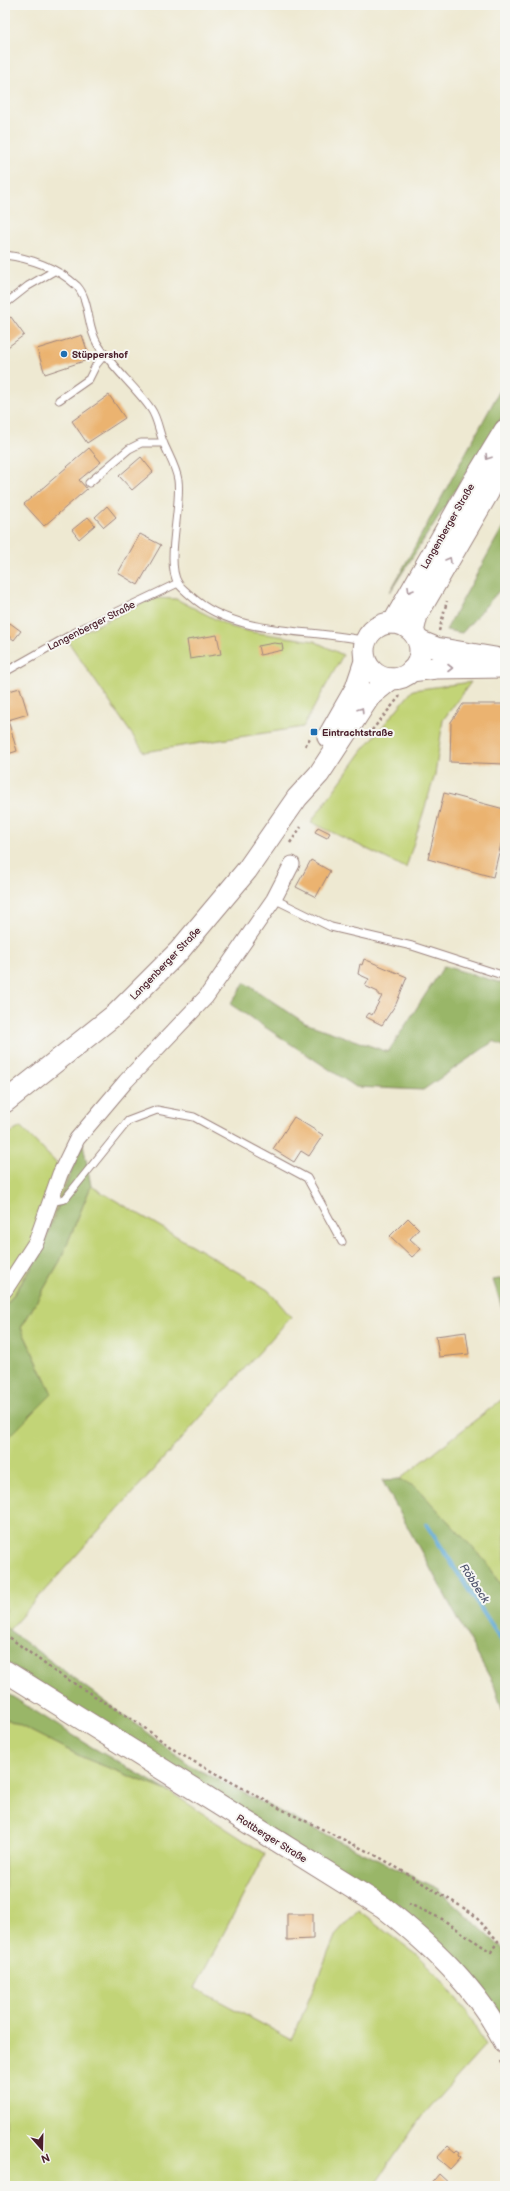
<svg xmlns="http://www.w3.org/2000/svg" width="510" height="2191" viewBox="0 0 510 2191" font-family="'Balsamiq Sans',sans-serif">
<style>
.green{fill:#c2d477;stroke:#867a51}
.forest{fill:#99b668;stroke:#726a4a}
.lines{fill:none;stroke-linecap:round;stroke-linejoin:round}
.stream{stroke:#5da9d6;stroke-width:4.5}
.building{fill:#ebb370}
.lane-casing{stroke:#9c847e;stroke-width:9}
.street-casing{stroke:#9c847e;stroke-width:17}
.secondary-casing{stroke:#9c847e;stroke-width:23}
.path{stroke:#9c847e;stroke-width:2.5;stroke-dasharray:3 3;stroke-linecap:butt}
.lane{stroke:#fff;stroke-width:7}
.street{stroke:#fff;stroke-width:15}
.secondary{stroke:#fff;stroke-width:21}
.oneway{stroke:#ae9aa0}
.poi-dot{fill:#1f6fb2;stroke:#f6f6f2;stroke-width:1.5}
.labels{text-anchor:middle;stroke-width:4;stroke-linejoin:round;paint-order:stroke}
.poi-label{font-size:10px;font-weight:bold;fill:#4a1f2b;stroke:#f6f6f2;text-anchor:start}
.street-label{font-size:10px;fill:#4a1f2b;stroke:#f6f6f2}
.water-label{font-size:11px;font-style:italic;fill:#52566f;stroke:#f6f6f2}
</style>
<rect width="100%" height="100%" fill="#f6f6f2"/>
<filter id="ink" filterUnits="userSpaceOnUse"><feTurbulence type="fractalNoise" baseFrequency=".025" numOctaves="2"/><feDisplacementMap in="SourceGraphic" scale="8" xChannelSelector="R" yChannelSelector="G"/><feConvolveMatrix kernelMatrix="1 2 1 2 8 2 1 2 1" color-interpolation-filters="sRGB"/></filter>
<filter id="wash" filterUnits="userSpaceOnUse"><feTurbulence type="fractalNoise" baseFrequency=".012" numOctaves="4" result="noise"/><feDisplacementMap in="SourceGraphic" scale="16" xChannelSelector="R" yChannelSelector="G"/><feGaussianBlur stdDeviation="0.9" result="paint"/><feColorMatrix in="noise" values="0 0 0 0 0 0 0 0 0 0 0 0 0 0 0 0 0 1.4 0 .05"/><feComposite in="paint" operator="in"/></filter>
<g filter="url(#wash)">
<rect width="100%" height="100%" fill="#eee9d2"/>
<!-- green -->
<g class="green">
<polygon points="153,598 176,599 231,627 252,632 314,641 343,655 303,727 144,752 67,640"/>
<polygon points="471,682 443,720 435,775 406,868 311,822 363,750 413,690"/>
<path d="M21,1127L68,1175C51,1224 38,1263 5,1306V1136Z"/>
<polygon points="91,1186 268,1290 291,1317 9,1630 5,1627 5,1441 52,1394 21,1328 60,1261"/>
<polygon points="505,1397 505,1590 486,1562 400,1479"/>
<polygon points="5,1718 84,1758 170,1792 265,1854 195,1988 292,2040 336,1934 358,1910 416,1954 438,1976 464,2008 486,2045 422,2116 374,2186 5,2186"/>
</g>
<!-- forest -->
<g class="forest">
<polygon points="505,381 505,413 390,592"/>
<polygon points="505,523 505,584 462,633 446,630"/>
<polygon points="444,966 505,984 505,1047 494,1041 423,1090 356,1087 230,1004 245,983 305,1023 388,1052"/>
<path d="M83,1143L91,1186L60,1261L21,1328L52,1394L5,1441V1306C19,1288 34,1267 43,1246C57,1212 68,1177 83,1143Z"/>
<polygon points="505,1278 505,1317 493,1280"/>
<polygon points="400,1479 417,1488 486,1562 505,1590 505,1718 494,1685 382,1480"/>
<polygon points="5,1627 193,1767 314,1829 438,1889 505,1951 505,2026 457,1963 5,1661"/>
<polygon points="5,1692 90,1746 170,1792 84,1758 5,1718"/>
</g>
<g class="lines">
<!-- stream -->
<polyline class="stream" points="427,1525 502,1641 505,1651"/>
</g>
<g id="blocks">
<!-- building -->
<g class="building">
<polygon points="11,317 24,335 5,349 5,321"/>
<polygon points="82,335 90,359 45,374 37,349"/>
<polygon points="109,395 125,418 87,443 72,421"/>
<polygon points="89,448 101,462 79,480 87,489 44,526 24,504"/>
<polygon points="141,457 153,472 132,490 119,476"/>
<polygon points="107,506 116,517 104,527 95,517"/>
<polygon points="88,517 95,525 79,539 72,530"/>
<polygon points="140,534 161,545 138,585 118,573"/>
<polygon points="10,623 21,631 14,640 5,633 5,629"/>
<polygon points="217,635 221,654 190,659 187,640"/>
<polygon points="274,643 282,644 283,650 260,655 258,646"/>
<polygon points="20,688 28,714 8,720 17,751 5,755 5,692"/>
<polygon points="463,704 505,704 505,764 450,762 451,722"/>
<polygon points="444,793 504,809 505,828 493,877 428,859"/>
<polygon points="318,827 330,833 327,838 315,832"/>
<polygon points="311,860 330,871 316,897 296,887"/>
<polygon points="364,959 407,977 396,1004 382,1025 366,1017 369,1013 372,1015 382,996 378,995 378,992 365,986 369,979 358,974 360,964 362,965"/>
<polygon points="294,1117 323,1135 309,1156 301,1151 294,1162 273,1149"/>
<polygon points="408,1218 419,1229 410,1239 421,1249 412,1257 390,1236"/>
<polygon points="466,1332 469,1354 439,1357 436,1336"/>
<polygon points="287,1914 313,1914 313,1939 287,1940"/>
<polygon points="448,2146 455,2152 457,2150 460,2152 458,2155 461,2157 450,2169 437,2158"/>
<polygon points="439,2174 452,2186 429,2186"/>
</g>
</g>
</g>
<g filter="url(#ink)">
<use href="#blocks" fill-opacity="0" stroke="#9c847e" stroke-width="1"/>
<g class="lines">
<!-- lane casing -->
<g class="lane-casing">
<g id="lane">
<path d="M5,255C30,258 58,268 77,286C90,300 87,327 97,343C112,368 135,386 151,409C158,419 159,433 164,444C169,456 176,467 178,480C182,507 165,562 178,583C181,588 187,592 191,596C236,637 310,628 366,641"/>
<polyline points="5,304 28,286 54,271"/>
<polyline points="59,400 89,379 96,365 105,354"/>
<polyline points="89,483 129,449 141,443 163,443"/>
<polyline points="5,672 83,628 178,583"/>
<polyline points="274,899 331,927 412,946 505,976"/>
<polyline points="50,1202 65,1199 128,1121 157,1110 194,1117 307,1178 342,1242"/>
</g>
</g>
<!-- street casing -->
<g class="street-casing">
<polyline id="street" points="5,1290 36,1242 60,1174 77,1139 126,1081 206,997 274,899 292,864"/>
</g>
<!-- secondary casing -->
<g class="secondary-casing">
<g id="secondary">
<polyline points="393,623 472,484 505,430"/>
<circle cx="392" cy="651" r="28"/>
<polyline points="413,632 417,615 488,493 505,457"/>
<polyline points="419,641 436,648 495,658"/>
<polyline points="411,671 436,668 505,667"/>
<polyline points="328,737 356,688 365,661"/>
<polyline points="5,1102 117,1013 179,951 247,870 297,798 319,774 370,696 391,679"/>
<path d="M5,1671L383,1907C431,1945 477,1988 505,2043"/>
</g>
</g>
<!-- path -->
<g class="path">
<polyline points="439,631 447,601"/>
<polyline points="368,735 400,696"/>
<polyline points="305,746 310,738"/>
<polyline points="290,843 301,827"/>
<polyline points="5,1634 54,1671 135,1721 180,1754 279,1808 379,1857 472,1913 498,1941 491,1952 442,1919 409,1904"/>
<polyline points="501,2061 505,2069"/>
</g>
<!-- lane -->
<use href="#lane" class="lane"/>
<!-- street -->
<use href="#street" class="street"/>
<!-- secondary -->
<use href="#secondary" class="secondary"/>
</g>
<!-- one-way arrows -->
<defs><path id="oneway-chevron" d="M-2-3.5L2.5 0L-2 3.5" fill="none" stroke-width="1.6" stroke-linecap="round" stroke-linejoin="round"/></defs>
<g class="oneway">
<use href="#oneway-chevron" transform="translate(488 457) rotate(122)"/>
<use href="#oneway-chevron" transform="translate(449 560) rotate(-60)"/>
<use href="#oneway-chevron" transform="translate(410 590) rotate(120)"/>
<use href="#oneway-chevron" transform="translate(450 668)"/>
<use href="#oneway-chevron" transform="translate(361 710) rotate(-57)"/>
</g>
</g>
<!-- markers -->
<g class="poi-dot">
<circle cx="64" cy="354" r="4"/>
<rect x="310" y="728" width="8" height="8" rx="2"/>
</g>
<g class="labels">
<!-- poi labels -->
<g class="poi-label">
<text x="72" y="358">Stüppershof</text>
<text x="322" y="736">Eintrachtstraße</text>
</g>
<!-- street labels -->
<g class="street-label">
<text transform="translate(447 526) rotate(-60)" y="4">Langenberger Straße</text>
<text transform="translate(91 625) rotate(-27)" y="4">Langenberger Straße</text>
<text transform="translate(165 963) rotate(-46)" y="4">Langenberger Straße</text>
<text transform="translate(272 1838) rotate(32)" y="4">Rottberger Straße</text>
</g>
<!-- water labels -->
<g class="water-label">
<text transform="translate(475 1583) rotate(57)" y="4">Röbbeck</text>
</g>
</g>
<!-- margin -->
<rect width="510" height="2191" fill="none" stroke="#f6f6f2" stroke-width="20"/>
<!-- north arrow -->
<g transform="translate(42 2149) rotate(160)" stroke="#f6f6f2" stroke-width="3" paint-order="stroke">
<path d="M0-3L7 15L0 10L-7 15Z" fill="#4a1f2b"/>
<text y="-6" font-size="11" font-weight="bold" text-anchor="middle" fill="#4a1f2b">N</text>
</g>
</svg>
